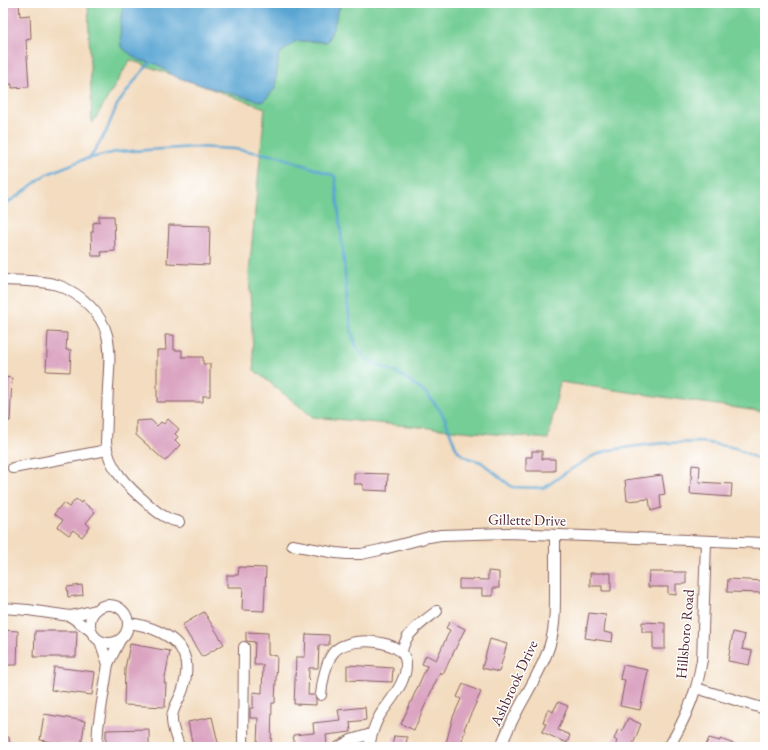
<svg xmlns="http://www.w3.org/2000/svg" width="768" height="750" viewBox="0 0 768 750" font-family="'EB Garamond',serif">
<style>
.green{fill:#75ce95;stroke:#607660}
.water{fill:#5aa6d3;stroke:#52627f}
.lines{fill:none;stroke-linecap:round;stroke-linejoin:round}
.stream{stroke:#5aa6d3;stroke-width:2.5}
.building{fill:#dba5c2}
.minor-casing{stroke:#85615f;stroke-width:12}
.minor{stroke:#fff;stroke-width:10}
.labels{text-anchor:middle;stroke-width:3;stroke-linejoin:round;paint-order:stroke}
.street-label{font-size:15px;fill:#4a1f2b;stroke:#fff}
</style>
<rect width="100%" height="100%" fill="#fff"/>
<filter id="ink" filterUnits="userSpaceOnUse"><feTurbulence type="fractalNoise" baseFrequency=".025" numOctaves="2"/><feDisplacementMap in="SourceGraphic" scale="8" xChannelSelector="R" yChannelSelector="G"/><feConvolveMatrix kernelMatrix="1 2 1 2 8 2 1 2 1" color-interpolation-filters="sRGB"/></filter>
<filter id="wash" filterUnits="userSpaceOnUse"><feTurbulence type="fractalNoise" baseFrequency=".012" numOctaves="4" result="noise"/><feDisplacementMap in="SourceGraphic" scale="16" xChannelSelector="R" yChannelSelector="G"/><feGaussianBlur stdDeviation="0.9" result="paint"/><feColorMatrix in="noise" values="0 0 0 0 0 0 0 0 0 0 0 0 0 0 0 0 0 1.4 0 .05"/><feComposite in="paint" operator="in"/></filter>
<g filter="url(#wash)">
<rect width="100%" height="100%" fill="#f3dcbf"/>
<!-- green -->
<polygon class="green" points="88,3 765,3 765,412 560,382 548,439 313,417 254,370 249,273 265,108 130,60 92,124"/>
<!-- water -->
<path class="water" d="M124,3H342L339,9L333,29L327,42L296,41L279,55L275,89L263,102L207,87L176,77L156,64L138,60L121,47C120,32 119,18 124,3Z"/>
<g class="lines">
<!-- stream -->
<g class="stream">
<polyline points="90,158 106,132 117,105 138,76 151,62 153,63"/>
<polyline points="3,206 19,195 45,175 82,160 116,152 195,147 234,149 278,156 335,176 344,261 347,302 352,333 357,348 367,359 382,367 395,372 407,379 428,395 439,409 445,419 456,448 460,453 468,458 481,462 512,487 544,488 568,471 593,456 610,450 645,445 666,443 703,442 736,448 760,460 765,463"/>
</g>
</g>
<g id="blocks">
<!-- building -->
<g class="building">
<polygon points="19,3 20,16 30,15 31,39 26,40 29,87 12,88 12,84 3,85 3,4"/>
<polygon points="99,216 114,216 115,251 101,252 102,256 92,256 91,232 93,232 93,223 99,222"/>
<polygon points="169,225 210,226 209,265 167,263"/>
<polygon points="48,332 67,333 66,350 71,350 70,372 46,371"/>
<polygon points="165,335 174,335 174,350 182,350 182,357 203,357 203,364 210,364 210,396 203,396 203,402 157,402 157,350 166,350"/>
<polygon points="3,377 12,378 10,421 3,420"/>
<polygon points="168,419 179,429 175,434 178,437 175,440 180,445 165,461 136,435 136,421 151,420 157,426 161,422 164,424"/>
<polygon points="532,451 542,451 542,459 555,459 555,471 526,471 526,457 532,457"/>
<polygon points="692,465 700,466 699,482 732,484 731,497 690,494"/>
<polygon points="354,473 388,474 387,491 363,490 363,484 354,484"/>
<polygon points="662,475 665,494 660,495 661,508 651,511 649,499 627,501 625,480"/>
<polygon points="76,499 81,503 82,501 95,512 86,523 90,527 82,537 73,530 69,535 58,527 63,520 54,514 63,503 69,507"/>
<polygon points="239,567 266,568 264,611 242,610 243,587 227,587 227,575 238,575"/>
<polygon points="488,571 499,572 499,588 493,588 493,596 482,596 482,589 459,589 459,579 488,580"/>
<polygon points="649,572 686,572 686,584 676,584 676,595 668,594 668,587 648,587"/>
<polygon points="590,573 611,573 611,591 602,591 602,586 590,586"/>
<polygon points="728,579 765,581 764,593 727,592"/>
<polygon points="82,585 83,595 68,597 67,587"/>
<polygon points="204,612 224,644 202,657 182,625"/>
<polygon points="589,613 606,615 604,632 613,634 612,642 585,638"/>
<polygon points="450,621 465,629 443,674 440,672 414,730 401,724 427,666 422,664 426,655 436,660 450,630 446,628"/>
<polygon points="642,622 665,623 665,649 653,649 653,632 642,632"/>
<polygon points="3,630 18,631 17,665 3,665"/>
<polygon points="35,631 77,631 76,657 34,657"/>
<polygon points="246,632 268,633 268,655 277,656 275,703 272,703 271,747 257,747 258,718 250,718 250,708 253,708 253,692 262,693 263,665 254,665 255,642 246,641"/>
<polygon points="733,632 745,635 742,649 752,651 749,665 728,661"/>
<polygon points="306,634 329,635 329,645 319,645 318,668 309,668 308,695 315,695 316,699 316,705 294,704 296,657 305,657"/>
<polygon points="490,639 507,644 499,672 482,668"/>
<polygon points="130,644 170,651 164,683 166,683 165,707 124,705 125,669"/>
<polygon points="347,665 393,668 392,682 347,680"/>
<polygon points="623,665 648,670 640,710 620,706 625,680 620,679"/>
<polygon points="54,667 95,672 92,695 51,690"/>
<polygon points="463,684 481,692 464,729 465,730 460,747 445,747 453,717 461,699 457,697"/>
<polygon points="558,702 568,706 558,730 570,735 567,743 542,732 546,724 543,722 548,709 553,712"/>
<polygon points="365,707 366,720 350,722 351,732 326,735 327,745 308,747 295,747 293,735 314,733 313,723 340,720 338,710"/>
<polygon points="44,714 85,721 81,746 40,740"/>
<polygon points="212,717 219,747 193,747 188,722"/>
<polygon points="628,718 641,724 632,747 615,747 617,741 614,739 618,729 622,731"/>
<polygon points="149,729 149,747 106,747 106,730"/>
<polygon points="394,736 407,737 406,747 392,747"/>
<polygon points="3,737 9,737 10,747 3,747"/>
<polygon points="709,738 720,741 720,739 740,746 740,747 705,747"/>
</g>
</g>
</g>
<g filter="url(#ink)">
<use href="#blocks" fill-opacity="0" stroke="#85615f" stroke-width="1"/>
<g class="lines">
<!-- minor casing -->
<g class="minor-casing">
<g id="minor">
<path d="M3,280C20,281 45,280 60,286C81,294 102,314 107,335C111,352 109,370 108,387C107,406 107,424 106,442C107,467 129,488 147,503C153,509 162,516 170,519C173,521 176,521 179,522"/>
<polyline points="13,468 107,450"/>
<polyline points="292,545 336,553 347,554 361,554 380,550 429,537 441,535 508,533 765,543"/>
<circle cx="109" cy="624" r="19"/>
<polyline points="3,608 28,610 70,616"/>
<path d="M128,623C147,625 177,635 184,655C188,665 186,679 183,689C180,699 173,707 172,717C171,727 177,738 179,747"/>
<polyline points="91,631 70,616 96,610"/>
<polyline points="100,641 108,664 120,640"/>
<polyline points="696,688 765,709"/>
<path d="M321,695C322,683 326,662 333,653C345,637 389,638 402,653"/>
<polyline points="97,747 98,728 108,664"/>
<polyline points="243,747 244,647"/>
<polyline points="339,747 351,740 371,734"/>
<path d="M369,747C371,736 374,725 380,715C388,703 398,693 403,679C406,673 407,664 405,658C404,656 403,654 402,652C402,648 405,642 407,638C414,627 427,619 437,611"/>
<path d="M501,747C512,714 534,686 547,653C556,631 555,608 555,584C555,568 555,551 555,535"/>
<path d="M669,747C680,728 690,708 696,687C699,678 700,669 702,660L706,542"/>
</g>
</g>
<!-- minor -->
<use href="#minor" class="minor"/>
</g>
</g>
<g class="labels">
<!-- street labels -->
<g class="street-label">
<text transform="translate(527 520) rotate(1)" y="5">Gillette Drive</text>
<text transform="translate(685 634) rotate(-85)" y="5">Hillsboro Road</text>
<text transform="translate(514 683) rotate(-65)" y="5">Ashbrook Drive</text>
</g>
</g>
<!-- margin -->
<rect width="768" height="750" fill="none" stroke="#fff" stroke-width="16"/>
</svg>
